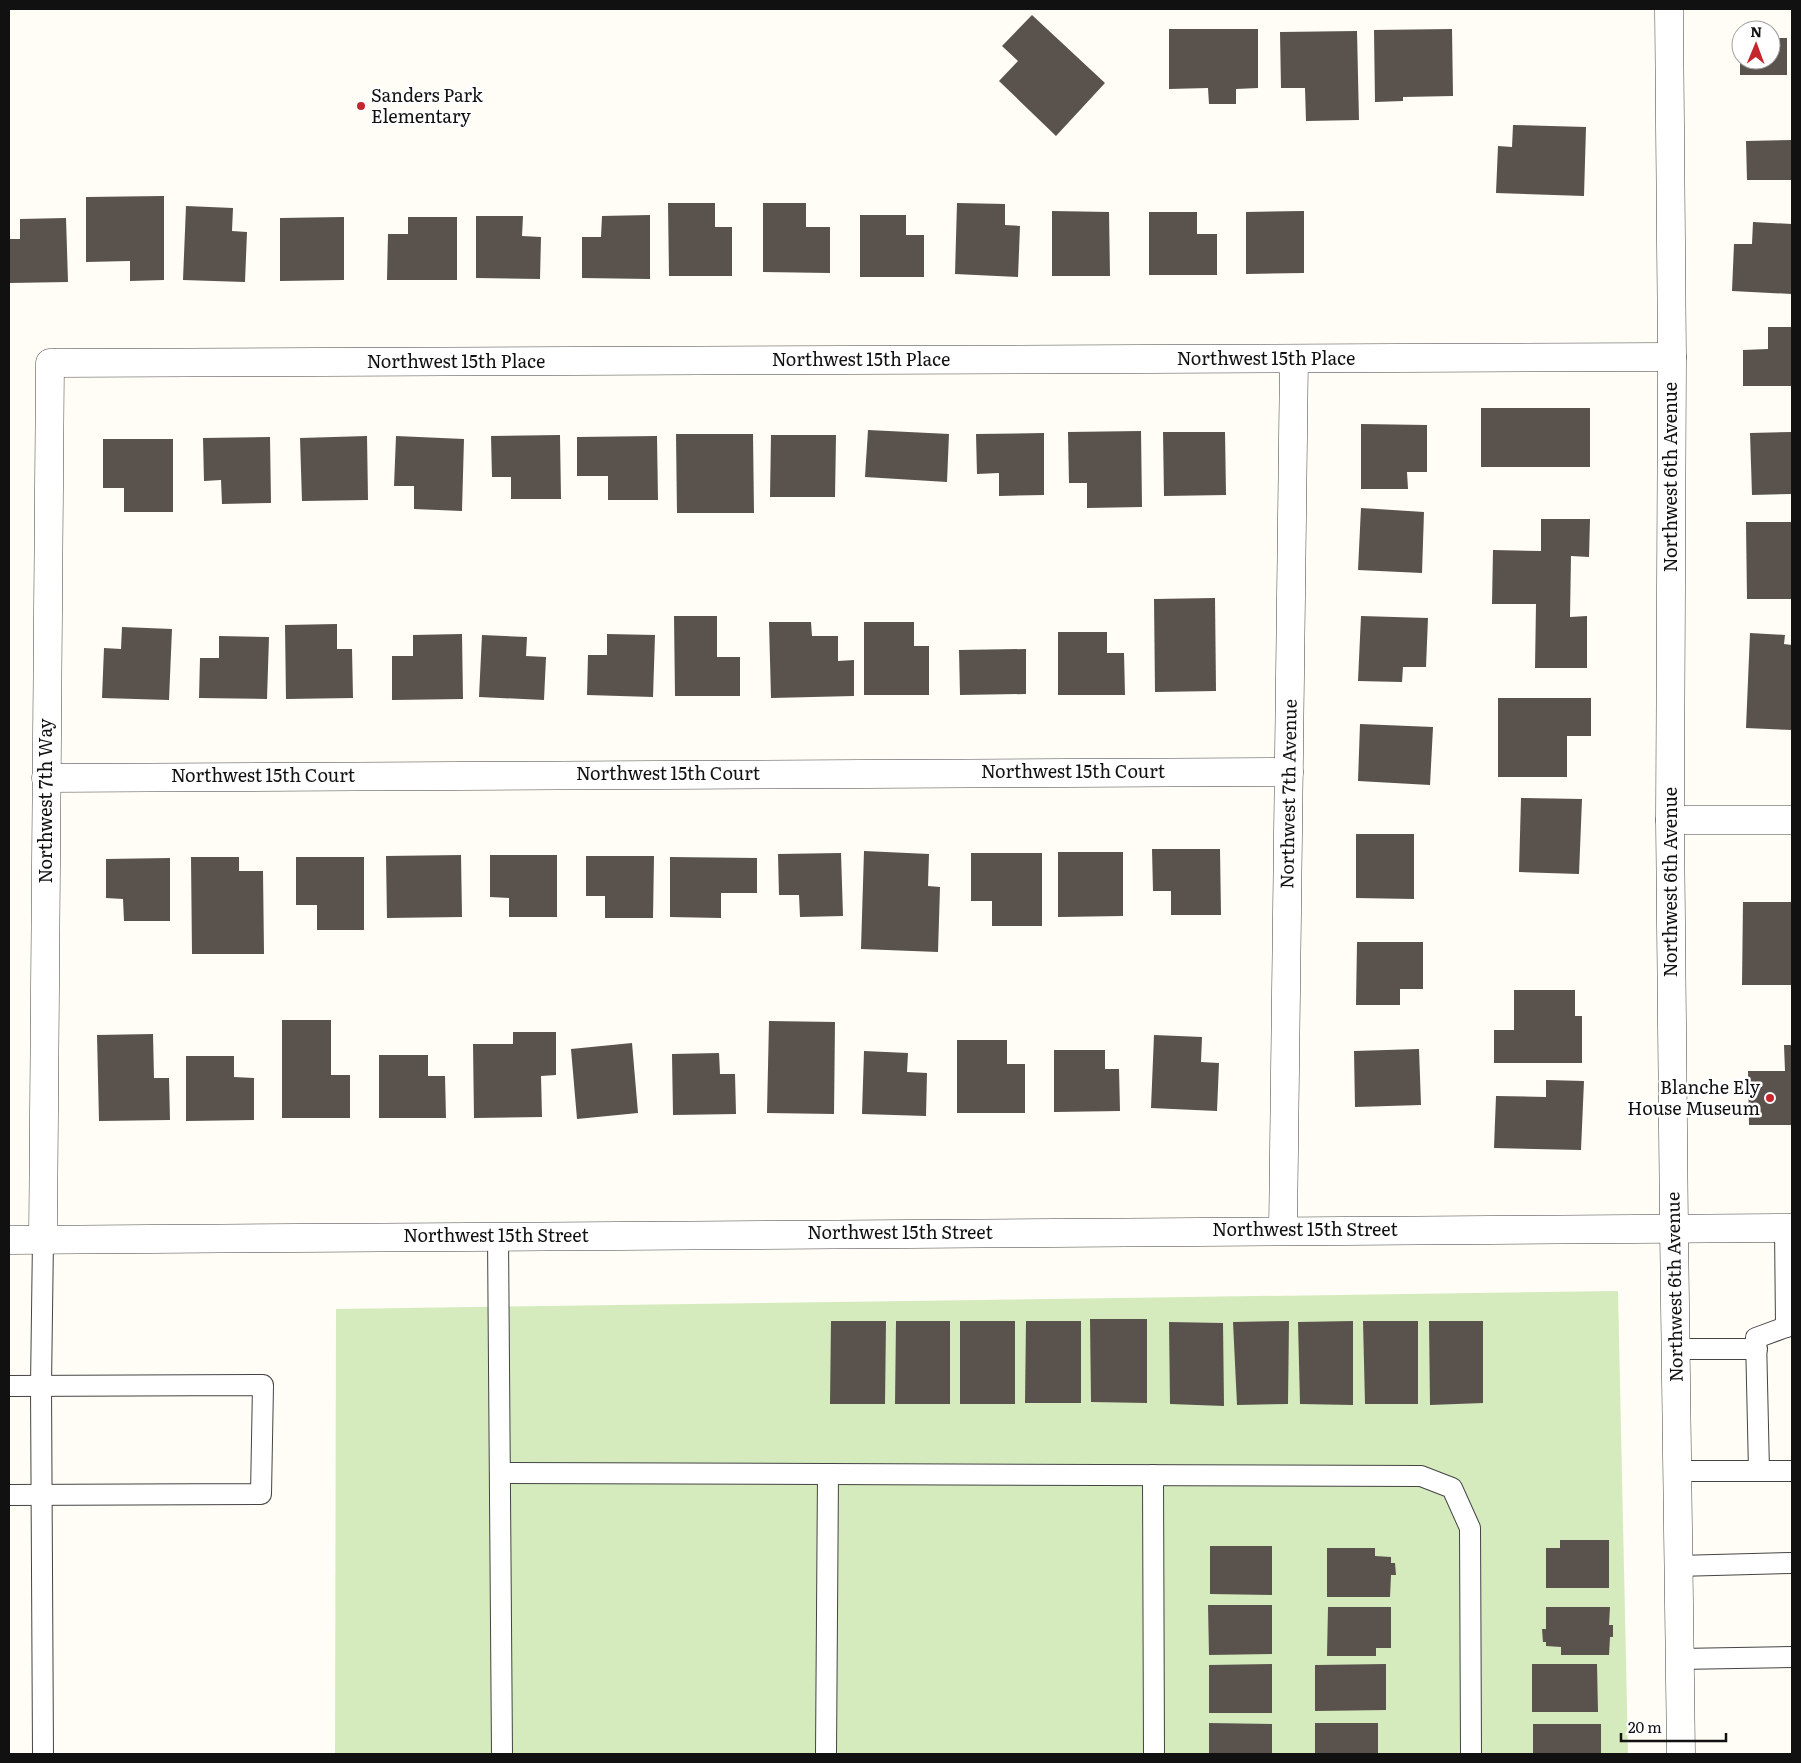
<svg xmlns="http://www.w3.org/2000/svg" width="1801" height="1763" viewBox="0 0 1801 1763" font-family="Literata,serif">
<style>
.green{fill:#d5ebbd}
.building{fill:#5a524d}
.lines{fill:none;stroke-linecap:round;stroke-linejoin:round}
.service-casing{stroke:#444;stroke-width:22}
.minor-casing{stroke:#444;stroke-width:29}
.tertiary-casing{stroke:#444;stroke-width:29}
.service{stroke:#fff;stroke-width:20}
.minor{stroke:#fff;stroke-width:28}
.tertiary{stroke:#fff;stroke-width:28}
.poi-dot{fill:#c4262e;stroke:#fff;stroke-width:2}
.labels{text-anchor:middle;stroke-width:5;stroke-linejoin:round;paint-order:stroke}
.poi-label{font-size:18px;fill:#111;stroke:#fff;text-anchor:start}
.street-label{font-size:18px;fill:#111;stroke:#fff}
</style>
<rect width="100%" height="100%" fill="#fffdf5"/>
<!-- green -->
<polygon class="green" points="1618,1291 1628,1754 335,1754 336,1309"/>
<!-- building -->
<g class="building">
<polygon points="1032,15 1105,83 1056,136 999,81 1018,61 1002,46"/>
<polygon points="1169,29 1258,29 1258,88 1236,89 1236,104 1209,104 1208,88 1169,89"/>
<polygon points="1452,29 1453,96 1403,97 1403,101 1375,102 1374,30"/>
<polygon points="1357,31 1359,120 1306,121 1305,88 1281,88 1280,32"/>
<polygon points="1771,38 1787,38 1787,75 1740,75 1740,60 1771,60"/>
<polygon points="1513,125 1586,127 1584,196 1496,193 1498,146 1512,147"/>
<polygon points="1792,140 1792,180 1747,180 1746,141"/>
<polygon points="164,196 164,280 130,281 130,261 86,262 86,197"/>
<polygon points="668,203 715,203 715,227 732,227 732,276 669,276"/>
<polygon points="763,203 806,203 806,227 830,227 830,273 763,272"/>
<polygon points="957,203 1005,204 1005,225 1020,226 1018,277 955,274"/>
<polygon points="186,206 233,208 232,231 247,232 245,282 183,280"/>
<polygon points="1052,211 1109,212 1110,276 1052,276"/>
<polygon points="1304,211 1304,273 1246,274 1246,212"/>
<polygon points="1149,212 1197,212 1197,234 1217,234 1217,275 1149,275"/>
<polygon points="650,215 650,279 582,278 582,237 601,237 602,216"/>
<polygon points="860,215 906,215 906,235 924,235 924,277 860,277"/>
<polygon points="476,216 523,216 522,236 541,237 540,279 476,278"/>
<polygon points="344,217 344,280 280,281 280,218"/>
<polygon points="408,217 457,217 457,280 387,280 388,234 408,234"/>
<polygon points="66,218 68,282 9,283 9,239 20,239 20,219"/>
<polygon points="1753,222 1792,224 1792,294 1732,291 1734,244 1752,244"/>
<polygon points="1768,327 1792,327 1792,386 1743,386 1743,350 1768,349"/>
<rect x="1481" y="408" width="109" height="59"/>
<polygon points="1361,424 1427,425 1427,472 1407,472 1408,489 1361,489"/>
<polygon points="868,430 949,434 947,482 865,477"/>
<polygon points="1141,431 1142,507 1087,508 1087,483 1069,483 1068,432"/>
<polygon points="1163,432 1225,432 1226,495 1164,496"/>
<polygon points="1792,432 1792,494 1752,495 1750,433"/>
<polygon points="1044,433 1044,495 999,496 999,473 977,474 976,434"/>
<polygon points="676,434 753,434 754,513 677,513"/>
<polygon points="560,435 561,499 511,499 511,477 492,477 491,436"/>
<polygon points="771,435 836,435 835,497 770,497"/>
<polygon points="367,436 368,500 302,501 300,438"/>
<polygon points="396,436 464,439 462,511 414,509 414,486 394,486"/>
<polygon points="657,436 658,500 608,500 608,476 577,476 577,437"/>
<polygon points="270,437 271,503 222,504 221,480 204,481 203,438"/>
<polygon points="103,439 173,439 173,512 124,512 124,488 103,488"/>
<polygon points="1361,508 1424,512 1422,573 1358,570"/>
<polygon points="1541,519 1590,519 1589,557 1571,556 1570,617 1587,616 1587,668 1535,668 1536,604 1492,604 1493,550 1541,551"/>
<polygon points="1746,522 1791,522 1792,599 1747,599"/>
<polygon points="1215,598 1216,691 1155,692 1154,599"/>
<polygon points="674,616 717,616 717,657 740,657 740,696 675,696"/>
<polygon points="1361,616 1428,618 1426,667 1403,667 1402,682 1358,681"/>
<polygon points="769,622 811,622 812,636 838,636 838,661 854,660 854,696 771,698"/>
<polygon points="864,622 914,622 914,646 929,646 929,695 864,695"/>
<polygon points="337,624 337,649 352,649 353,698 286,699 285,625"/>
<polygon points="122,627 172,629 169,700 102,698 104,648 121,649"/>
<polygon points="1058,632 1107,632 1107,653 1124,653 1125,695 1058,695"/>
<polygon points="1750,633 1785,635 1784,644 1792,645 1792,730 1746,728"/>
<polygon points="462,634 463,699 392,700 392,656 413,656 413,635"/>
<polygon points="607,634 655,635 653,697 587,695 588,655 607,655"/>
<polygon points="482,635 527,637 526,656 546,657 544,700 479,697"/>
<polygon points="219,636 269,637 267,699 199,698 200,658 219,658"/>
<polygon points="1026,649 1026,694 960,695 959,650"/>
<polygon points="1498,698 1591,698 1591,736 1567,736 1567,777 1498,777"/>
<polygon points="1360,724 1433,727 1430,785 1358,781"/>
<polygon points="1521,798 1582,799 1579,874 1519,872"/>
<polygon points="1356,834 1414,834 1414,899 1356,898"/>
<polygon points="1152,849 1220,849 1221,915 1171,915 1171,891 1153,891"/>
<polygon points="864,851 929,854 928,886 940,887 938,952 861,949"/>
<polygon points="1058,852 1123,852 1123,916 1058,917"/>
<polygon points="841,853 843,916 800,917 799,895 779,895 778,854"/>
<polygon points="971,853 1042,853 1042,926 992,926 992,901 971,901"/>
<polygon points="461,855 462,917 387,918 386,856"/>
<polygon points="490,855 557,855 557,917 509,917 509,898 490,897"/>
<polygon points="586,856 654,856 653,918 605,918 605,896 586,896"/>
<polygon points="191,857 239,857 239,871 263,871 264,954 192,954"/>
<polygon points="296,857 364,857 364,930 317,930 317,905 296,905"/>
<polygon points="670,857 757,858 757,893 721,893 721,918 670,917"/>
<polygon points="170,858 170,921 124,921 123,899 106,898 106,859"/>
<polygon points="1743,902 1792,902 1792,985 1742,985"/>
<polygon points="1357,942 1423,942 1423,989 1400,989 1400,1005 1356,1005"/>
<polygon points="1514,990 1575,990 1575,1016 1582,1016 1582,1063 1494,1063 1494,1030 1514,1030"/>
<polygon points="282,1020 331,1020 331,1075 350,1075 350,1118 282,1118"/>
<polygon points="769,1021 835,1022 834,1114 767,1113"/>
<polygon points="513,1032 556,1032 556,1075 541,1076 542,1117 474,1118 473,1044 513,1044"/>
<polygon points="153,1034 154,1078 169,1078 170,1120 99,1121 97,1035"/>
<polygon points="1154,1035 1202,1037 1201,1062 1219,1063 1217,1111 1151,1108"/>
<polygon points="957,1040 1007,1040 1007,1064 1025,1064 1025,1113 957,1113"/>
<polygon points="632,1043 638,1113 577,1119 571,1049"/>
<polygon points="1784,1045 1792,1045 1792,1125 1749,1125 1748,1071 1785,1071"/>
<polygon points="1419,1049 1421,1105 1355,1107 1354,1051"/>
<polygon points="1054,1050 1105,1050 1105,1069 1119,1069 1120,1111 1054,1112"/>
<polygon points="864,1051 908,1053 907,1072 927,1073 926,1116 862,1114"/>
<polygon points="719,1053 720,1074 735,1074 736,1114 673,1115 672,1054"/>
<polygon points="379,1055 428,1055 428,1076 445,1076 446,1118 379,1118"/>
<polygon points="186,1056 234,1056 234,1077 254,1078 254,1120 186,1121"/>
<polygon points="1546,1080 1584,1081 1581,1150 1494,1148 1496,1096 1546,1097"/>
<polygon points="1090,1319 1147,1319 1147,1403 1091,1402"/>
<polygon points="831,1321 886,1321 885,1404 830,1404"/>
<polygon points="896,1321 950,1321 950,1404 895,1404"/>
<rect x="960" y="1321" width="55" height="83"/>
<polygon points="1026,1321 1081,1321 1081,1403 1025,1403"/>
<polygon points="1289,1321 1288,1404 1237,1405 1233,1322"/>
<polygon points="1353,1321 1353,1405 1300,1404 1298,1322"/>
<polygon points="1363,1321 1418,1321 1418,1404 1365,1404"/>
<polygon points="1429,1321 1483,1321 1483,1403 1430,1405"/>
<polygon points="1169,1322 1223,1323 1224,1406 1170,1404"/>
<polygon points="1560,1540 1609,1540 1609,1588 1546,1588 1546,1548 1560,1548"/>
<polygon points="1210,1546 1272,1546 1272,1595 1210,1594"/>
<polygon points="1327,1548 1375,1548 1375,1556 1391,1557 1391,1563 1395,1563 1396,1575 1391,1575 1390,1597 1327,1597"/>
<polygon points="1208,1605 1272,1605 1272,1654 1209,1655"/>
<polygon points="1328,1607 1391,1607 1391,1648 1376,1648 1376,1656 1327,1656"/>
<polygon points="1546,1607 1610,1607 1609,1625 1613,1625 1613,1637 1610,1637 1609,1655 1561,1655 1561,1647 1546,1646 1546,1642 1543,1642 1542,1629 1546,1629"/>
<polygon points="1272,1664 1272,1713 1209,1713 1209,1665"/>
<polygon points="1386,1664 1386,1710 1315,1711 1315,1665"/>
<polygon points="1532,1664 1597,1664 1598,1712 1532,1712"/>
<polygon points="1209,1723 1272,1724 1272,1754 1209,1754"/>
<rect x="1315" y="1723" width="63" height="31"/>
<rect x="1533" y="1724" width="68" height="30"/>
</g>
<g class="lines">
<!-- service casing -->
<g class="service-casing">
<g id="service">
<polyline points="1785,1228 1786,1327 1792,1326"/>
<polyline points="498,1236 502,1754"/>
<polyline points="1675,1349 1757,1349"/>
<polyline points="9,1386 263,1385 261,1494 9,1495"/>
<polyline points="1676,1471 1792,1471"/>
<polyline points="1759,1471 1756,1338 1786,1327"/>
<polyline points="500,1473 1421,1476 1452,1488 1470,1528 1471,1754"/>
<polyline points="1153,1475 1154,1754"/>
<polyline points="1677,1566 1792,1563"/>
<polyline points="1679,1659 1792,1657"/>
<polyline points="43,1754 41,1386 43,1239"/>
<polyline points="826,1754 828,1474"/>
</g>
</g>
<!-- minor casing -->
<g class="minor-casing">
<g id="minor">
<polyline points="1669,9 1672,357 1670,820 1674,1229"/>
<polyline points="46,778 1289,772"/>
<polyline points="1670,820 1792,820"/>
<polyline points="1283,1230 1294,359"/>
<polyline points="43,1239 50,363 1672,357"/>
</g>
</g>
<!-- tertiary casing -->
<g class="tertiary-casing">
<g id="tertiary">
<polyline points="1674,1229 1681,1754"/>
<polyline points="9,1240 1792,1228"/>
</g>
</g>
<!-- service -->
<use href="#service" class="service"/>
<!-- minor -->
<use href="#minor" class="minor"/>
<!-- tertiary -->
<use href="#tertiary" class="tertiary"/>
</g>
<!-- markers -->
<g class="poi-dot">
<circle cx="361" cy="106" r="5"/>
<circle cx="1770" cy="1098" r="5"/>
</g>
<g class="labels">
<!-- poi labels -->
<g class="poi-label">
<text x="371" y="102">Sanders Park<tspan x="371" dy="21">Elementary</tspan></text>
<text x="1760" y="1094" text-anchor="end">Blanche Ely<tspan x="1760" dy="21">House Museum</tspan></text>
</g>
<!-- street labels -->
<g class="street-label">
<text x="1266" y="365">Northwest 15th Place</text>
<text x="861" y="366">Northwest 15th Place</text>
<text x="456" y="368">Northwest 15th Place</text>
<text transform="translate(1671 477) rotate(-90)" y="6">Northwest 6th Avenue</text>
<text x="1073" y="778">Northwest 15th Court</text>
<text x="668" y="780">Northwest 15th Court</text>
<text x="263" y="782">Northwest 15th Court</text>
<text transform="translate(1289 794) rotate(-89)" y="6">Northwest 7th Avenue</text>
<text transform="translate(46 801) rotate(-90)" y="6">Northwest 7th Way</text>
<text transform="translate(1671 882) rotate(-90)" y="6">Northwest 6th Avenue</text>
<text x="1305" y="1236">Northwest 15th Street</text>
<text x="900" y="1239">Northwest 15th Street</text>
<text x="496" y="1242">Northwest 15th Street</text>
<text transform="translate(1675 1287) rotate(-91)" y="6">Northwest 6th Avenue</text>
</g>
</g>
<!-- border -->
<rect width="1801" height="1763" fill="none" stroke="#111111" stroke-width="20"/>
<!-- north arrow -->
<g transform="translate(1756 45) rotate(1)"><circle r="24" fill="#ffffff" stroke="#a0a0a0"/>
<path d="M0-4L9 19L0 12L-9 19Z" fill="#c4262e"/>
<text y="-8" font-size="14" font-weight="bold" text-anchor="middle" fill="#111111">N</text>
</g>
<!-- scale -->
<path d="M1621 1733v8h105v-8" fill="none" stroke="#111111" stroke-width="2.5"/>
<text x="1628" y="1733" font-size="15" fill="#111111" stroke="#ffffff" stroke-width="4" paint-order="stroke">20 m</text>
</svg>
